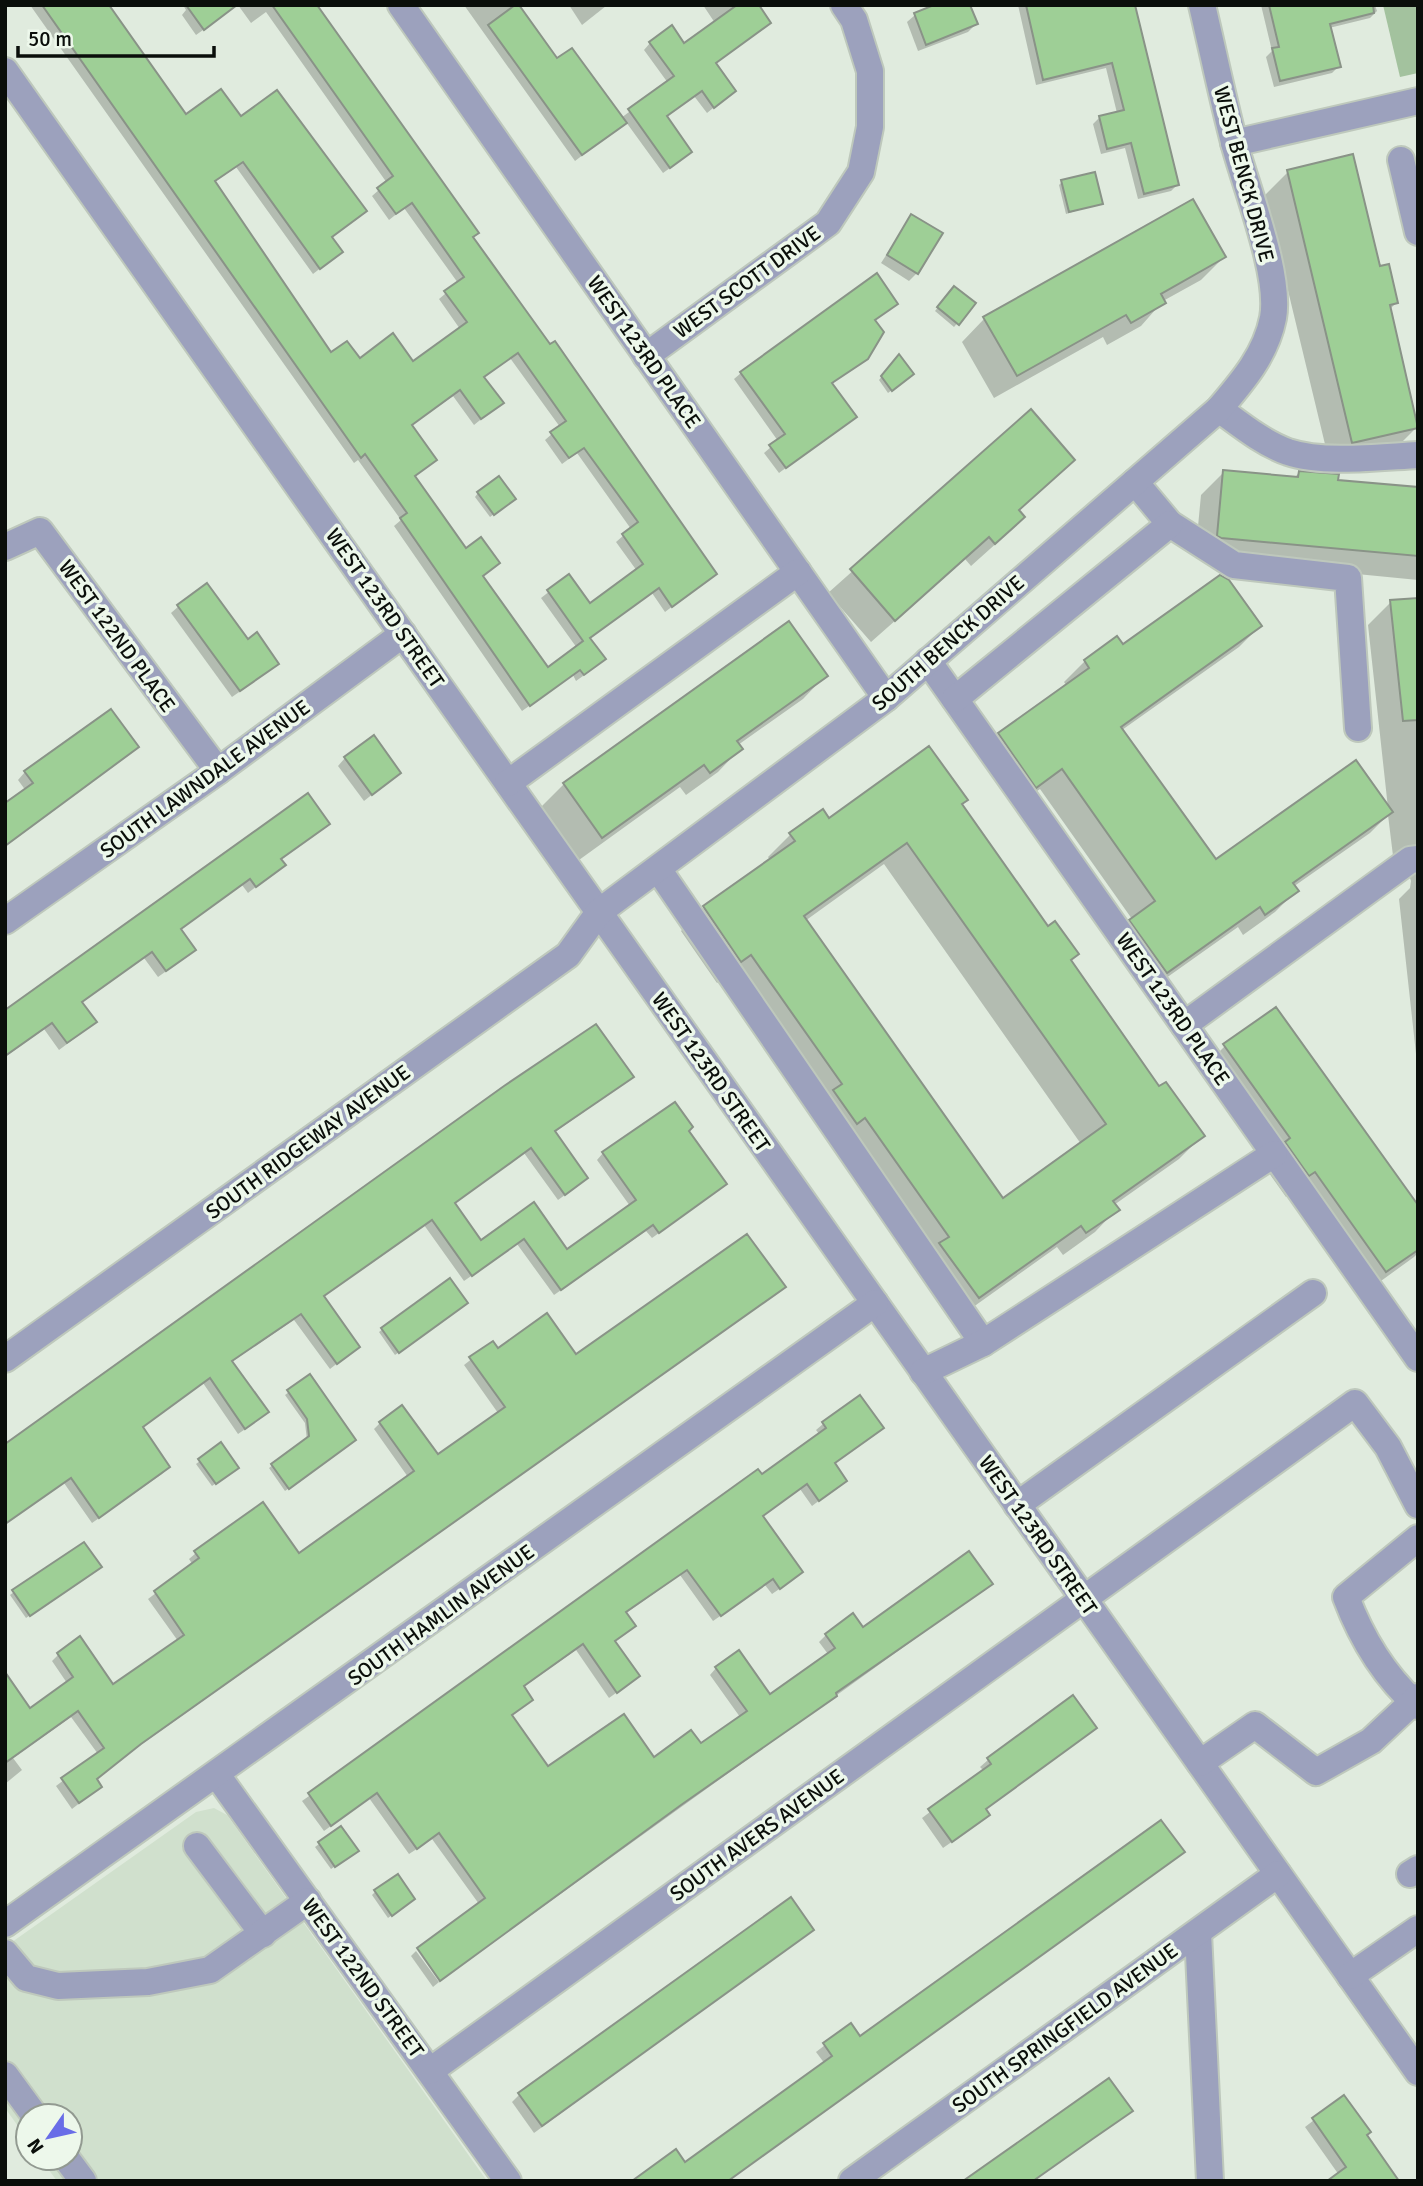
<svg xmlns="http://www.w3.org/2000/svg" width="1423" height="2186" viewBox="0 0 1423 2186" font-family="Signika,sans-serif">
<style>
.built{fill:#d0e0cd}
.green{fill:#a3c29e}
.shadow{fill:#0003;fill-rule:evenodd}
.building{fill:#9ecf96;stroke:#899387;stroke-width:2;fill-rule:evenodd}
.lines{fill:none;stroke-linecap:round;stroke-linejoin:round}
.minor-casing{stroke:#bec8bc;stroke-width:30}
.minor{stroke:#9ca1bd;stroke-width:26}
.labels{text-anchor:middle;stroke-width:7;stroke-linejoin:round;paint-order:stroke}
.street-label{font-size:21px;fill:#0a0e0a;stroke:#edf8eb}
</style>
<rect width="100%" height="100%" fill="#e0ebde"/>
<!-- built -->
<polygon class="built" points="214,1808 227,1815 487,2181 57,2181 40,2158 70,2158 70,2116 28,2116 28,2140 5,2108 5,1947 196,1812"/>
<!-- green -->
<polygon class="green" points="1383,5 1418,5 1418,73 1400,77"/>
<!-- shadow -->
<g class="shadow">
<path d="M30,5H107L186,116L240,119L365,211L331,238L341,252L313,274L236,167L214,182L331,354L359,360L413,364L460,329L439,299L458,283L404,208L389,220L372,196L387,183L266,12L251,23L238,5H315L472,238L715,574L665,612L652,593L589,639L604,659L597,666L576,681L573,675L522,711L394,526L401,520L358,460L354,463ZM510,358L560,427L545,440L562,464L577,453L631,529L616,542L637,571L590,605L569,576L541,598L577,648L547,669L481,577L498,563L466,550L414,477L435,460L410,426L453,396L474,425L501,403L483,378Z"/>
<polygon points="183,5 218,5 217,20 196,35 182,15 186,10"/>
<polygon points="464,5 517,5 557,61 621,118 668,83 644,50 650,43 684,46 715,23 703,5 757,5 714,64 734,91 707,113 694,96 665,117 684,158 663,173 626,122 575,161"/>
<polygon points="569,5 606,5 606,6 582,25"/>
<polygon points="1018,5 1134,5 1177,185 1171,191 1138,199 1125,148 1101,154 1093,124 1100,117 1117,113 1106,68 1036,85"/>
<polygon points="1261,5 1375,5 1377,11 1370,18 1329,28 1339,66 1332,73 1274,87 1266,57 1272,51"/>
<polygon points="915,15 976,24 968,32 918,51 907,22"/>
<polygon points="1288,172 1378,268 1396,303 1389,310 1417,427 1394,450 1330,465 1265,195"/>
<polygon points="1062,182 1101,203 1066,214 1059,185"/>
<polygon points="912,216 917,273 909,281 881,263"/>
<polygon points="1224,257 1201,280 1163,301 1141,326 1107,345 1103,337 994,398 962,342 984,319"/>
<polygon points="951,291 974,304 954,327 935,311"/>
<polygon points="896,304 874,321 866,358 831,384 854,417 779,473 764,453 778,441 734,379 741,373"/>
<polygon points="896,359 909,377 888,393 879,380"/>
<polygon points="1031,412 1073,460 1018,511 1023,517 1000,540 971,566 965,559 871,642 828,593"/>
<polygon points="1224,472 1294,478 1299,473 1336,482 1418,489 1418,580 1195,558 1201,495"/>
<polygon points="478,493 510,502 490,517 475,497"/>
<polygon points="1418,599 1418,1072 1399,899 1410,888 1411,881 1408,872 1394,864 1388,815 1370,833 1293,887 1296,891 1275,912 1243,935 1238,927 1145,993 1109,942 1132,919 1040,789 1014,807 978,755 999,734 1067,686 1064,682 1085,661 1123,647 1260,626 1239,647 1122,730 1215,861 1388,808 1368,625 1391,602"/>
<polygon points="179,606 247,641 269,671 232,697 171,613"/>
<polygon points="825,676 803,699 738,745 740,749 718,772 686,795 680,787 579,860 541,807 564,784"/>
<polygon points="111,711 26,791 18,780 25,772"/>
<polygon points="345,758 399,773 364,801 338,766"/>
<path d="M960,805L1047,929L1077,954L1069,962L1159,1089L1202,1136L1179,1159L1114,1205L1117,1209L1095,1232L1063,1255L1057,1247L955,1320L727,976L717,983L681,931L704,908L770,860L768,857L790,835L828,820ZM884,864L1081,1144L1002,1201L805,921Z"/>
<polygon points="328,823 280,860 284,865 248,893 242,885 180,930 194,950 186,957 158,977 144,958 81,1003 94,1022 87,1029 59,1050 44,1029 5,1057 5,1011"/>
<polygon points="1225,1046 1418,1208 1418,1253 1414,1257 1363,1294 1291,1193 1286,1197 1264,1166 1268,1162 1202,1069"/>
<polygon points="632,1077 554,1133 580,1184 558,1200 524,1153 453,1204 481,1242 533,1205 567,1251 630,1206 597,1160 603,1153 687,1131 718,1190 652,1238 646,1231 554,1295 517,1244 464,1281 424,1225 322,1297 358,1347 330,1369 294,1320 231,1362 267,1412 260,1419 238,1434 203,1383 141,1428 168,1467 162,1474 92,1523 64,1483 5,1524 5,1446"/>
<polygon points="449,1280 462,1306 395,1355 379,1332"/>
<polygon points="777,1293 132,1751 95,1779 100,1787 72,1809 56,1786 98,1754 71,1717 13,1758 22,1770 5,1784 5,1675 29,1710 67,1683 52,1661 58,1655 113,1686 178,1641 148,1599 193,1565 189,1559 196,1553 299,1556 408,1477 374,1429 380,1423 438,1457 498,1413 464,1365 492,1343 497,1350 576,1357"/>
<polygon points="310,1376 351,1443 285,1491 269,1468 307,1440 305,1423 285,1395"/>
<polygon points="860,1397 875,1435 833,1464 845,1481 812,1506 800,1489 761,1517 801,1572 794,1579 772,1594 765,1585 713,1621 680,1575 625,1614 614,1642 631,1682 609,1698 576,1650 523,1687 531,1700 511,1716 548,1769 654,1759 700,1746 740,1717 710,1675 716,1668 770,1696 828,1654 819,1642 826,1635 862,1629 991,1584 441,1980 419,1948 479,1904 432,1839 409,1854 369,1798 324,1831 302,1801 820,1435 816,1430 823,1424"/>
<polygon points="221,1445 233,1471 212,1486 196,1464"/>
<polygon points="96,1570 26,1618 10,1595 14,1592"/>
<polygon points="1073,1698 1095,1728 985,1810 980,1822 943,1848 922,1818 984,1771 980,1767 988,1760"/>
<polygon points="341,1828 353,1854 331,1869 315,1847"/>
<polygon points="1182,1852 728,2181 685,2164 825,2064 816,2052 851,2025 860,2038"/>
<polygon points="375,1892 410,1902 388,1918 372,1895"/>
<polygon points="812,1929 534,2133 512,2102 519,2095"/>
<polygon points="416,1951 439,1982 433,1987 411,1956"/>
<polygon points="1344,2097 1365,2136 1397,2181 1339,2175 1305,2127"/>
</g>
<!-- building -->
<g class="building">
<path d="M42,5H109L186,114L221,89L241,116L277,90L367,211L332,237L343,252L320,269L243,162L215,181L331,352L347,341L360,358L393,333L413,361L467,322L444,291L464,277L412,203L396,214L377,188L393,176L272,5H317L479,233L473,237L550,344L555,341L717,574L672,607L659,588L590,638L606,659L584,675L580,670L530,706L400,518L407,513L365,454L361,458ZM518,353L566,421L550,432L569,458L584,448L638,522L622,534L643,564L590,603L569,574L547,590L583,641L548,667L483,576L500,563L481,537L466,548L415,476L437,460L412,425L460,390L481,419L504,403L484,377Z"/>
<polygon points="186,5 237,5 204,30"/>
<polygon points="515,5 519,5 557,58 572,48 627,123 582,155 488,25"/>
<polygon points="737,5 759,5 771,23 716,63 736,91 714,108 702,91 667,116 692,152 670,168 628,109 674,76 649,42 672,25 684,43"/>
<polygon points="934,5 970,5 978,24 926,45 914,13"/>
<polygon points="1026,5 1135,5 1179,185 1144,194 1131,143 1107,149 1099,116 1124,110 1112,63 1043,80"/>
<polygon points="1269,5 1373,5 1374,13 1330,24 1341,67 1280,81 1272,48 1279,47"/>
<polygon points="1353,154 1380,266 1389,264 1398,303 1390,305 1418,428 1352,443 1287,170"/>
<polygon points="1095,172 1103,204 1069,212 1061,180"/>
<polygon points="1193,199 1226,257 1161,294 1166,303 1131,323 1126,315 1017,376 983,317"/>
<polygon points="911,214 943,233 918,274 887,255"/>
<polygon points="877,273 898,304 875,320 884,332 868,359 832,383 857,417 786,468 769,445 785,434 740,372"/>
<polygon points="954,286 976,303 959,325 937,307"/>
<polygon points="899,354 914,374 892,391 881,376"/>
<polygon points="1031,409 1075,460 1019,510 1025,517 995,544 989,537 895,621 850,569"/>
<polygon points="1223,470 1298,477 1299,471 1339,474 1338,480 1418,487 1418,556 1221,538 1217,536"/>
<polygon points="499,476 516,499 494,515 477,492"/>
<polygon points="1220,575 1229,580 1262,626 1121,727 1216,859 1356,760 1393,812 1293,883 1299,891 1265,915 1260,907 1167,973 1129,920 1155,901 1062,769 1036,788 998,733 1089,668 1084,660 1117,636 1123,644"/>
<polygon points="207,583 248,639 257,632 279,664 240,691 177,605"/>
<polygon points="1418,598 1418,720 1403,721 1390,600"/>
<polygon points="789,621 828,676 737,741 743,749 710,773 704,765 602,838 563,783"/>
<polygon points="111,709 139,747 5,846 5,803 33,783 24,771"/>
<polygon points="374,735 401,773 372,795 344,757"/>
<path d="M929,746L968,800L962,804L1048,926L1055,921L1079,954L1071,960L1159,1086L1166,1082L1205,1136L1113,1201L1120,1210L1086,1233L1081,1226L979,1298L939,1243L949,1237L865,1118L857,1124L833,1090L842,1084L751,955L741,962L703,906L795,841L789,833L823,809L829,818ZM907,843L1106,1124L1003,1198L804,916Z"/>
<polygon points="308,793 330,824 281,859 286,865 256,887 250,879 181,929 196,950 166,971 152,952 82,1002 97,1022 67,1043 52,1023 5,1056 5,1010"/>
<polygon points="1276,1007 1418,1205 1418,1250 1386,1272 1315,1172 1309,1176 1285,1142 1290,1138 1223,1044"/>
<polygon points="596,1024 634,1077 555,1131 588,1178 565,1195 531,1148 455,1203 481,1240 534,1202 567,1249 636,1200 602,1152 675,1102 693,1127 689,1131 727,1184 659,1233 653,1225 561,1290 524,1239 472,1276 432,1220 324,1296 360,1347 337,1364 301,1314 232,1361 269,1412 245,1429 210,1378 143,1427 170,1467 99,1518 71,1478 5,1524 5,1444 504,1086"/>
<polygon points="747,1234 786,1287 141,1744 97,1779 102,1787 79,1803 61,1778 104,1748 78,1711 5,1763 5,1672 30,1708 73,1677 57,1653 80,1636 113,1684 184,1635 154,1591 199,1558 194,1551 239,1519 263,1502 299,1553 414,1471 379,1422 402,1405 438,1454 505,1407 469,1357 493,1341 498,1348 547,1313 576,1354"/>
<polygon points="450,1278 468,1303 399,1353 381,1328"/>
<polygon points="310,1374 356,1440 289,1489 271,1464 309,1436 307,1419 287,1390"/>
<polygon points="860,1395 884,1428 835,1463 847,1481 819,1501 807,1484 763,1516 803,1572 780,1589 773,1579 721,1616 687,1570 626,1612 636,1626 615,1641 640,1676 617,1693 583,1644 524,1686 533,1700 512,1715 548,1766 624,1714 654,1757 691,1730 701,1743 747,1711 715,1667 739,1650 770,1694 835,1648 825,1634 853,1613 863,1627 969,1551 993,1584 836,1693 837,1696 681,1805 440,1981 417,1948 485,1898 439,1833 417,1849 377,1793 331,1826 308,1793 758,1469 762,1474 826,1428 822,1422"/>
<polygon points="221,1442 239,1468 216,1484 198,1459"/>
<polygon points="84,1542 102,1567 30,1616 12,1590"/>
<polygon points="1073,1695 1097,1728 986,1809 990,1815 952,1842 928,1809 991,1764 987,1758"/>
<polygon points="1161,1820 1185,1852 728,2181 632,2181 676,2149 685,2162 832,2056 823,2043 851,2023 860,2036"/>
<polygon points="341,1826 359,1851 335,1867 318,1842"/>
<polygon points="398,1874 415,1899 392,1916 374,1890"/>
<polygon points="791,1897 814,1930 542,2126 518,2093"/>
<polygon points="1109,2078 1133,2111 1094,2138 1033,2181 963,2181"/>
<polygon points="1344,2095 1371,2132 1367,2135 1399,2181 1327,2181 1346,2167 1312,2118"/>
</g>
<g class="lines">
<!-- minor casing -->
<g class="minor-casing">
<g id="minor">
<polyline points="401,5 886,698"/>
<polyline points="5,71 1418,2072"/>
<polyline points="1234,143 1418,101"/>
<polyline points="1401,160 1418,232"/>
<polyline points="646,356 828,223 861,172 870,127 870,71 854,20 844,5"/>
<path d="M1219,409C1241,425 1263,443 1288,452C1324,464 1380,457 1418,455"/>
<polyline points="1135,482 1170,524 1234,565 1348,578 1358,728"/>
<polyline points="5,547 40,531 218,771"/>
<polyline points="928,661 1418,1358"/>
<polyline points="955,699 1170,524"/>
<polyline points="508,783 798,572"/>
<polyline points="658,869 983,1343"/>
<polyline points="5,921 218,771 403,634"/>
<polyline points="1184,1025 1410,860 1418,859"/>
<path d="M5,1359L568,955L599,912L886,698L1219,409C1243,381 1266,354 1273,318C1281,276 1247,190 1235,146C1223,100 1213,52 1202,5"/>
<polyline points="923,1372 983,1343 1274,1154"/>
<polyline points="1017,1505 1313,1293"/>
<path d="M1418,1538L1346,1597C1361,1637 1385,1677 1418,1706"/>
<polyline points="1200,1763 1255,1725 1316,1772 1371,1741 1418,1697"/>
<polyline points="217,1775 508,2181"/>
<polyline points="197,1846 263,1934"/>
<polyline points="1410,1874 1418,1869"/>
<polyline points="5,1924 875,1303"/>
<polyline points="1198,1933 1210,2181"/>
<polyline points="5,1953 26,1978 58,1986 148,1982 210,1970 308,1901"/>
<polyline points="1350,1976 1418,1929"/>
<polyline points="430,2071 1355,1403 1388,1447 1418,1505"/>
<polyline points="5,2075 35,2116"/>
<polyline points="66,2158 83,2181"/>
<polyline points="852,2181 1278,1874"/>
</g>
</g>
<!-- minor -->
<use href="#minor" class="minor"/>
</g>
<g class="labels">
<!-- street labels -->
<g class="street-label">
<text transform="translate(1244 174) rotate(75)" y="7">WEST BENCK DRIVE</text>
<text transform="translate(747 282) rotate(-36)" y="7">WEST SCOTT DRIVE</text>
<text transform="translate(644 352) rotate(55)" y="7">WEST 123RD PLACE</text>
<text transform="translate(385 608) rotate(55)" y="7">WEST 123RD STREET</text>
<text transform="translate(117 636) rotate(54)" y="7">WEST 122ND PLACE</text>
<text transform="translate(948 643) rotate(-41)" y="7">SOUTH BENCK DRIVE</text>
<text transform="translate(205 779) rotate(-36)" y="7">SOUTH LAWNDALE AVENUE</text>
<text transform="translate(1173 1009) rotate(55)" y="7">WEST 123RD PLACE</text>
<text transform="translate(711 1072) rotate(55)" y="7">WEST 123RD STREET</text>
<text transform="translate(308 1142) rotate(-36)" y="7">SOUTH RIDGEWAY AVENUE</text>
<text transform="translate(1038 1535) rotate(55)" y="7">WEST 123RD STREET</text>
<text transform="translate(441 1615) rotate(-36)" y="7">SOUTH HAMLIN AVENUE</text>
<text transform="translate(757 1835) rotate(-36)" y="7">SOUTH AVERS AVENUE</text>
<text transform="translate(363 1978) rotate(54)" y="7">WEST 122ND STREET</text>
<text transform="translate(1065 2028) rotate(-36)" y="7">SOUTH SPRINGFIELD AVENUE</text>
</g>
</g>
<!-- border -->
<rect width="1423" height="2186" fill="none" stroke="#0a0e0a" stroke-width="14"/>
<!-- north arrow -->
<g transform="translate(49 2137) rotate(236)"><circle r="33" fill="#edf8eb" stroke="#929a91" stroke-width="2"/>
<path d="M0-5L12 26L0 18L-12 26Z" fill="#696de7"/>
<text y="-10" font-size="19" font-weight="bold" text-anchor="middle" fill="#0a0e0a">N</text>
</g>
<!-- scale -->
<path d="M18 46v10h196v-10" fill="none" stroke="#0a0e0a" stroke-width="3.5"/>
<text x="28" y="46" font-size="21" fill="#0a0e0a" stroke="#edf8eb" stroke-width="5" paint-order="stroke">50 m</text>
</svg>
